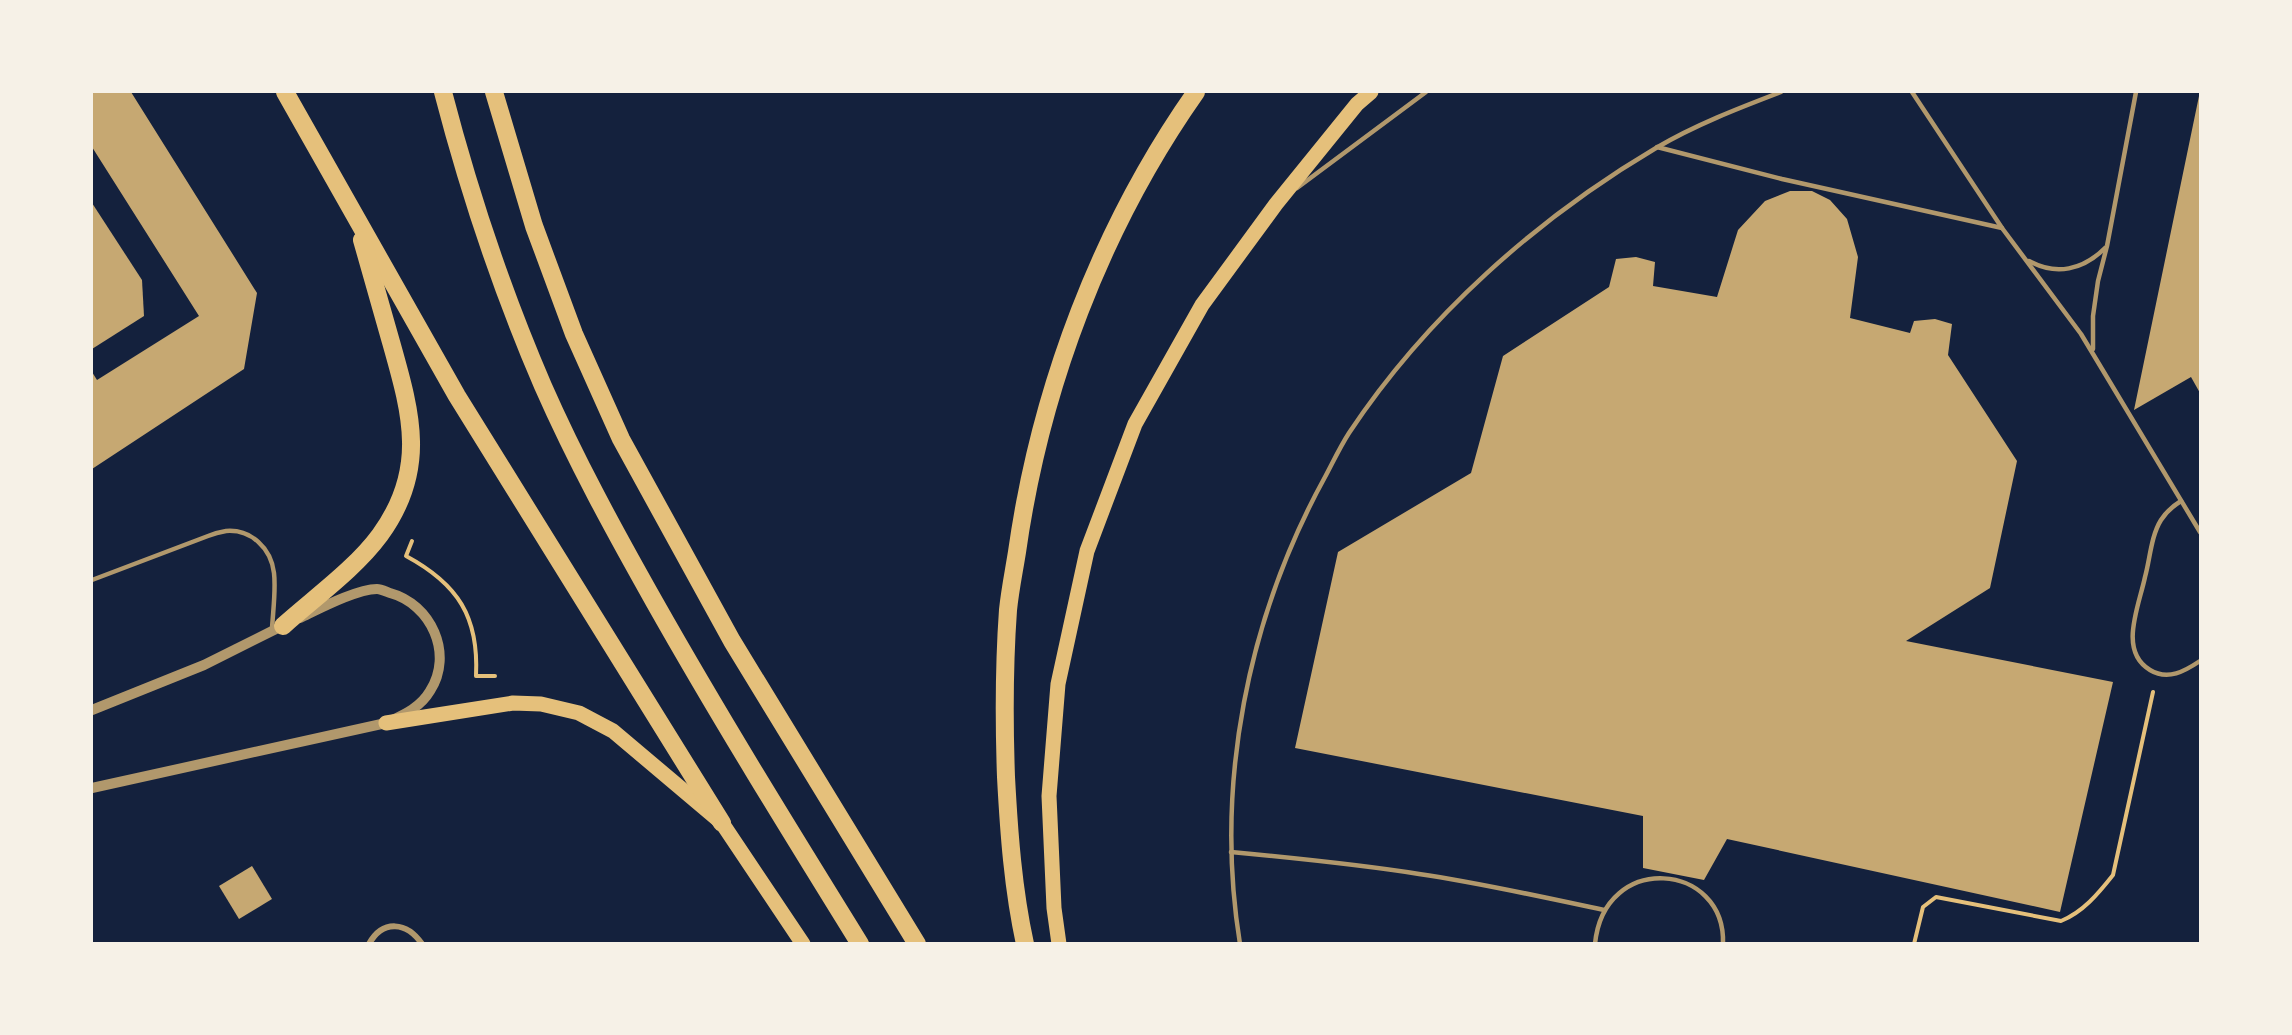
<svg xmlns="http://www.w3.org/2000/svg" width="2292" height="1035" viewBox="0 0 2292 1035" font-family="'Asap Condensed',sans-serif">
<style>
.building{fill:#c6a872}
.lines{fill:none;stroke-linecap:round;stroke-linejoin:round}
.path{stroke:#e5c07b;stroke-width:4}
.service{stroke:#b1986c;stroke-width:4.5}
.minor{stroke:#b1986c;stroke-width:6}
.tertiary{stroke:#b1986c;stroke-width:10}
.primary{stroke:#e5c07b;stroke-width:15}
.motorway{stroke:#e5c07b;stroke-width:18}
</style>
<rect width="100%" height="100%" fill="#14213d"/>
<!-- building -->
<g class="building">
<polygon points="92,92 131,92 257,293 244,369 92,469 92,372 97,380 199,316 92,147"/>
<polygon points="2199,96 2200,393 2191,377 2134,410"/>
<polygon points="1790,191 1812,191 1830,200 1847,219 1858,257 1850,318 1910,333 1914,321 1935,319 1952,324 1948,355 2017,461 1990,588 1906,641 2113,682 2060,912 1727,839 1704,880 1643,868 1643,816 1295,748 1338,552 1471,473 1503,356 1609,287 1616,259 1636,257 1655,262 1653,286 1717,297 1738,230 1765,201"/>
<polygon points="92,203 142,280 144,316 92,349"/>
<polygon points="252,866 272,899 239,919 219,886"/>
</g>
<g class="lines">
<!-- path -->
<g class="path">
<path d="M412,541L406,556C458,584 479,617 476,676H495"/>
<path d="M1914,944L1923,907L1936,897L2061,921C2083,912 2098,894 2113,875L2153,692"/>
</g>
<!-- service -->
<g class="service">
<polyline points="1912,92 2002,228 2081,334 2200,532"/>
<polyline points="1657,147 1782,179 2002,228"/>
<polyline points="1297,188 1426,92"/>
<path d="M2029,261C2056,276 2083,270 2105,248"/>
<polyline points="2093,349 2093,316 2098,281 2107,246 2136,92"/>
<path d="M2181,501C2173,506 2166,512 2161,520C2151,536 2150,559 2145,577C2139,606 2118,651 2150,670C2168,681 2185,671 2200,661"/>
<path d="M92,580L208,536C213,534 220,532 226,531C251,529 271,548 274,573C276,590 273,611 272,629"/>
<path d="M1231,852C1294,858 1356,864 1419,874C1481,883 1542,897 1604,910"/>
<path d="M1240,944C1214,784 1248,617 1325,477C1333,462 1340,447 1349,433C1426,317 1536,219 1656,148C1695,125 1739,108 1781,92"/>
<path d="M1595,944C1604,851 1726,862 1723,944"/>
</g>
<!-- minor -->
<path class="minor" d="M369,944C383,919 407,922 422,944"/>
<!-- tertiary -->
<g class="tertiary">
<polyline points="92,710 204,665 286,624"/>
<path d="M92,788L386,723C403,715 420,708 430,691C454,654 431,604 390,593C387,592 381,589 377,589C357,589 319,609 300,618"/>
</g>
<!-- primary -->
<g class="primary">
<polyline points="386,723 513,703 541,704 579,713 613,731 722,823 803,944"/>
<polyline points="1059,944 1054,908 1049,796 1058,684 1087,551 1135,424 1202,305 1276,204 1357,104 1371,92"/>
</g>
<!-- motorway -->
<g class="motorway">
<polyline points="285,92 457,396 722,823"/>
<path d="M443,92C469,192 502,291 543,386C576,461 615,532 655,603C720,718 790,831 860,944"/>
<polyline points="494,92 534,226 574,334 621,439 732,641 917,944"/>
<path d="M283,626C314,598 355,569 380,535C428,469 411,413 391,342C381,308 372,274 362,240"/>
<path d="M1025,944C1013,889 1009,833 1006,777C1004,721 1004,666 1008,610C1010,590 1014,571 1017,552C1040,389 1101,227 1196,92"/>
</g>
</g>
<!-- border -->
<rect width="2292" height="1035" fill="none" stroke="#f6f1e7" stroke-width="186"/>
</svg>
